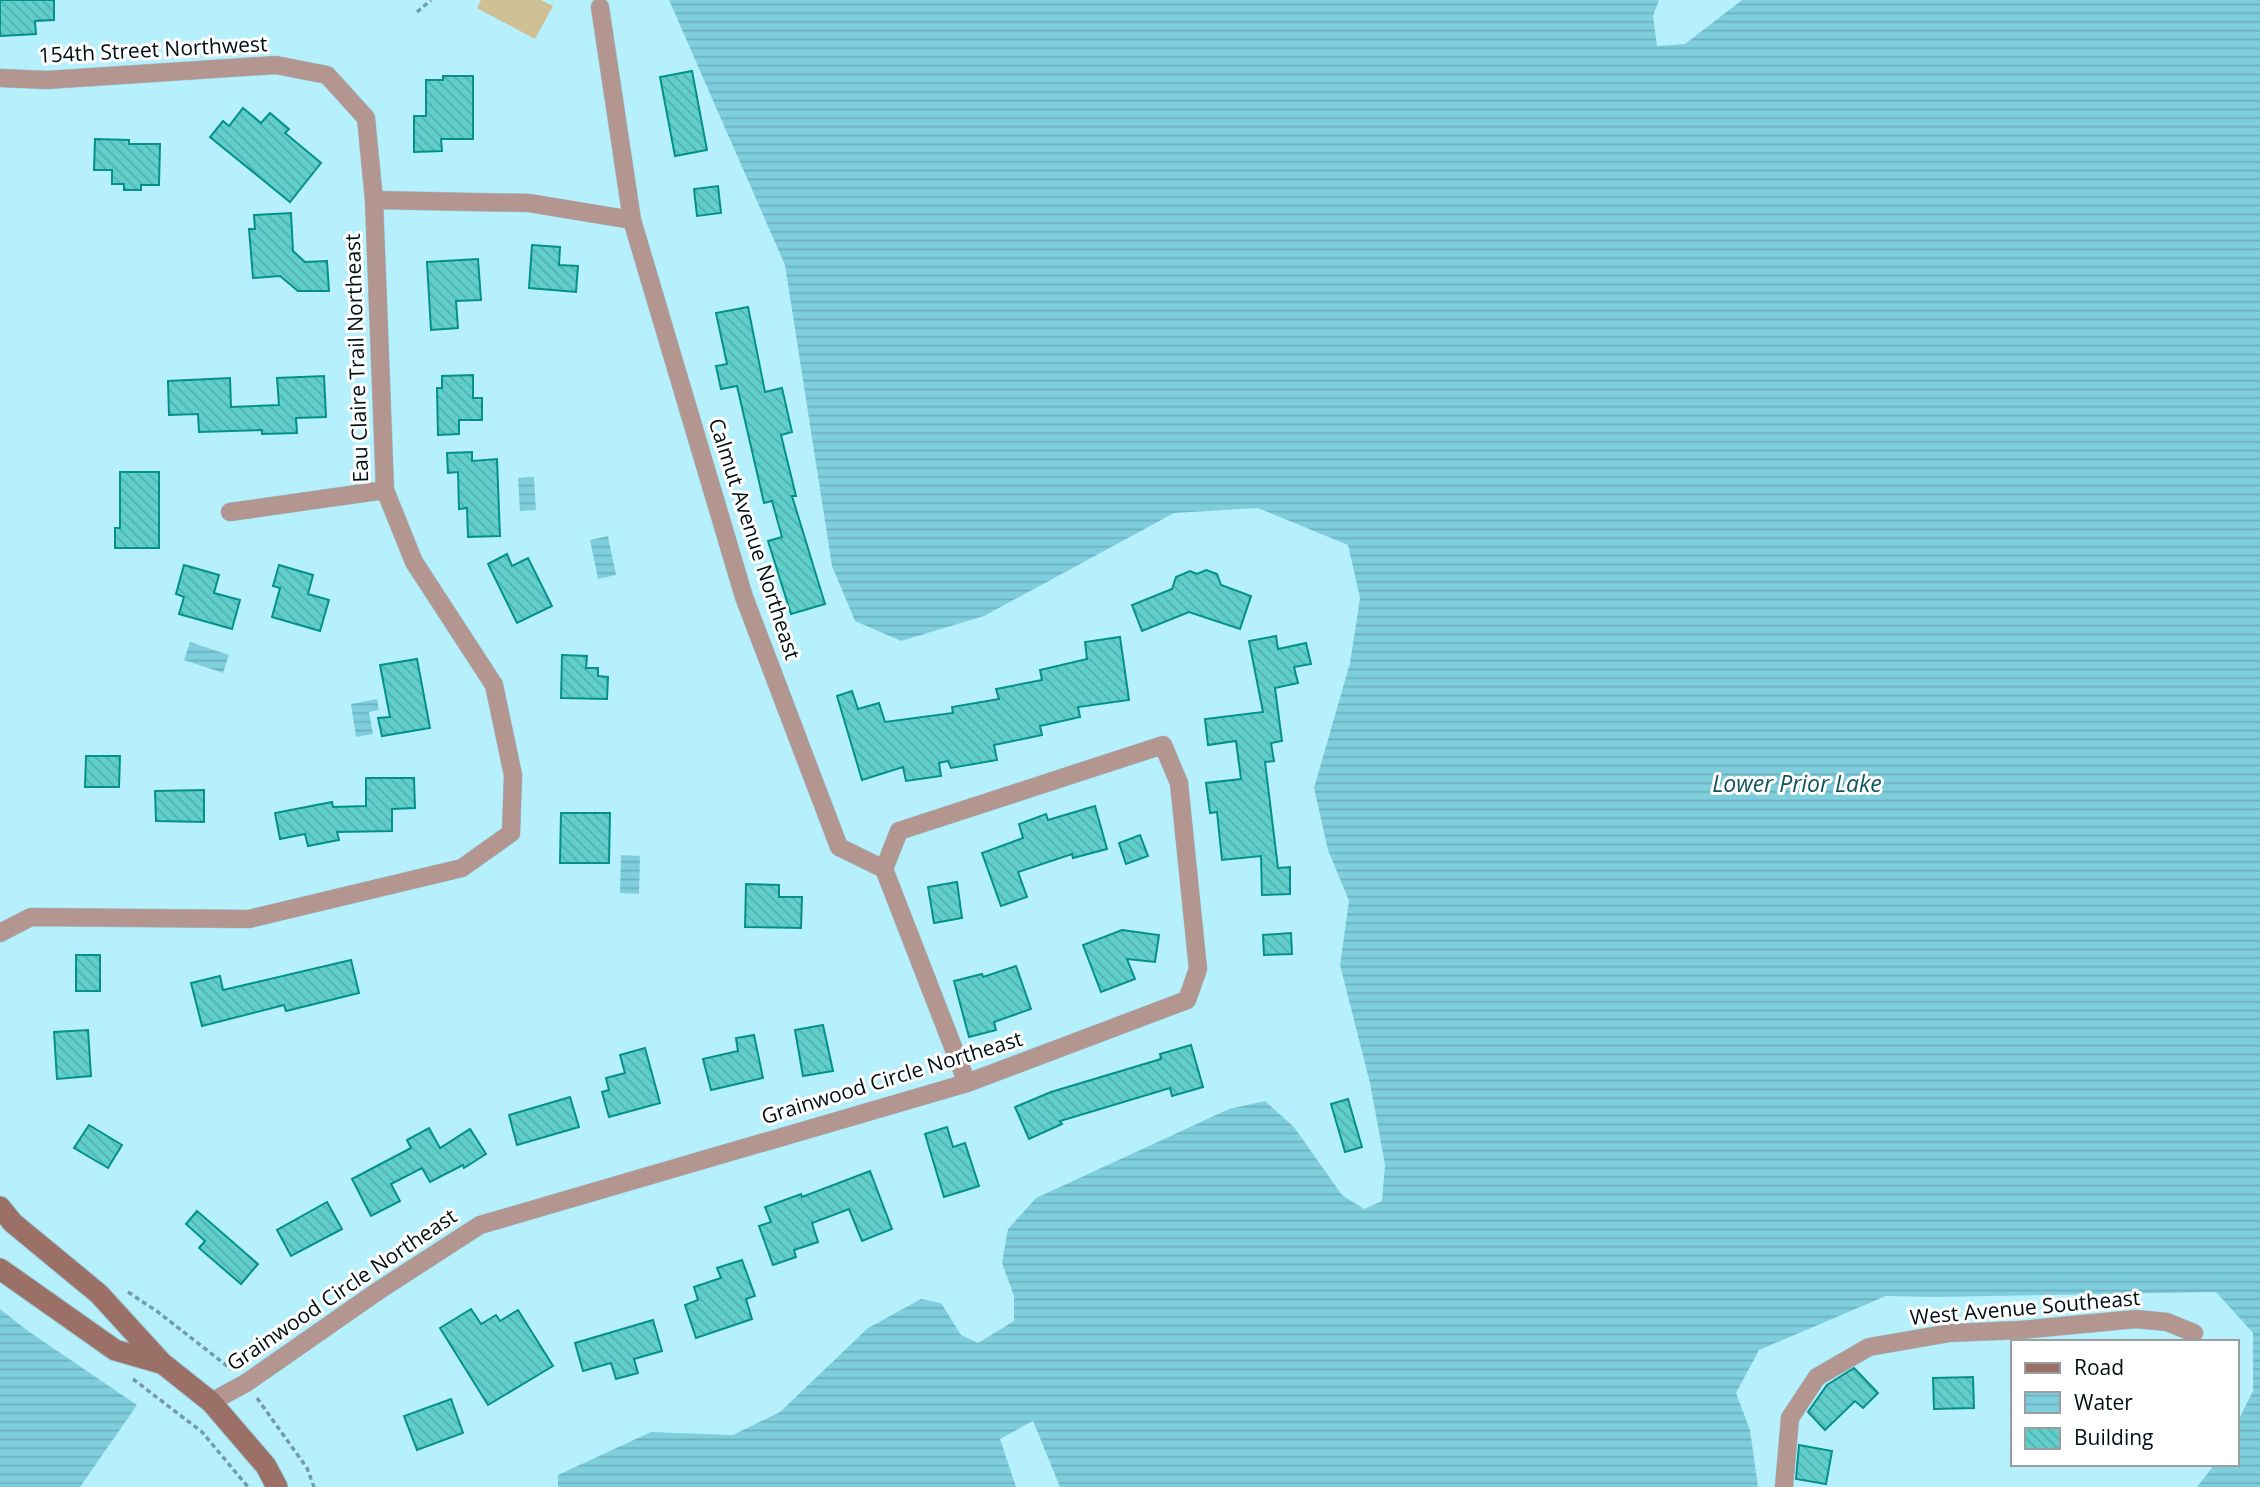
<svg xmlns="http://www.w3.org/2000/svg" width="2260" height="1487" viewBox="0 0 2260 1487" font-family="'Open Sans',sans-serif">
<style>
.park{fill:#cec094}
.water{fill:url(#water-rules)}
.building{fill:url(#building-back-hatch);stroke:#04908d;stroke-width:2}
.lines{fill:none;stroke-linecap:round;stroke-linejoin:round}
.street-casing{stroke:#9accd8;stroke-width:19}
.secondary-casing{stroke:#9accd8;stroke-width:23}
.path{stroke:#739ca6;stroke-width:3.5;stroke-dasharray:5 3.5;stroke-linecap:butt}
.street{stroke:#b39690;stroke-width:18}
.secondary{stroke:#9a7067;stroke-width:21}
.labels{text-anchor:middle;stroke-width:6;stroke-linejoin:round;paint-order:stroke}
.street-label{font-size:21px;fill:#000f13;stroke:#fff}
.water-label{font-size:23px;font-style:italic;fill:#0e545f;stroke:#fff}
</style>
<defs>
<pattern id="water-rules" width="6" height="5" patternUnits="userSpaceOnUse" patternTransform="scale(1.75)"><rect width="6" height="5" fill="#7fcede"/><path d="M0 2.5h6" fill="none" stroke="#6cb0be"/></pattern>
<pattern id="building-back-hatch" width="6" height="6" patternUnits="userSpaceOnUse" patternTransform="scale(1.75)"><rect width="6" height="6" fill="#60ceca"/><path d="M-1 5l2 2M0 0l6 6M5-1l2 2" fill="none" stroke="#52b0ad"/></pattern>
</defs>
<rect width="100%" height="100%" fill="#b7f0fd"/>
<!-- park -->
<polygon class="park" points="481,0 541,0 553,6 535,39 477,8"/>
<!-- water -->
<g class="water">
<polygon points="669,0 1659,0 1653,16 1657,46 1685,44 1742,0 2260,0 2260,1487 2197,1487 2215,1464 2237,1464 2237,1423 2253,1391 2253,1333 2216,1292 1934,1297 1886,1296 1759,1350 1736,1393 1750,1430 1758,1487 1060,1487 1033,1421 1000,1439 1016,1487 558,1487 558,1475 651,1432 733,1435 780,1412 868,1328 921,1299 941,1303 961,1335 978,1343 1014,1321 1014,1296 1002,1263 1008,1229 1036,1198 1229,1109 1265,1101 1294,1127 1342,1195 1364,1209 1382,1201 1385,1165 1370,1083 1340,965 1349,901 1328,850 1314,788 1350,663 1360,598 1348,545 1258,508 1174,513 984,616 901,641 855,621 832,566 785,265"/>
<polygon points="534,477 536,510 520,511 518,478"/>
<polygon points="608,536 616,575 598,579 590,540"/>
<polygon points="190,642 229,655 223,673 184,660"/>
<polygon points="377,699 379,710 369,712 373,734 356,737 351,704"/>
<polygon points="621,855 640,856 639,894 620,893"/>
<polygon points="0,1309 28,1331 137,1405 80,1487 0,1487"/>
</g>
<!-- building -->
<g class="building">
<polygon points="0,0 54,0 54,20 35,21 36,34 0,36"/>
<polygon points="692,71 707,150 675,156 660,77"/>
<polygon points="443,76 473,76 473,139 441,139 442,151 414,152 414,116 426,116 426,80 443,80"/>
<polygon points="243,108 261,123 270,113 289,129 285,133 321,163 290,202 210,137 223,121 229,126"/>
<polygon points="95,139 129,140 129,144 160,144 159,185 141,185 141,190 124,190 124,184 112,184 112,170 94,170"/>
<polygon points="718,186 721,213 697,216 694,189"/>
<polygon points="291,213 293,251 305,262 327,261 329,291 298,291 280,276 253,278 249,229 255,229 254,215"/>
<polygon points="532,245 560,247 559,265 578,266 576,292 529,288"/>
<polygon points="478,259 481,300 456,301 458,328 431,330 427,262"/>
<polygon points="748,307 765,392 782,388 792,432 781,435 796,496 792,496 825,604 791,614 768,541 782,537 772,501 764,503 737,386 721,389 716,366 727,364 716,313"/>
<polygon points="473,375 473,398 482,398 482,420 459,420 459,434 438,435 437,388 442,388 442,376"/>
<polygon points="324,376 326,417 296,418 297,433 262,434 262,430 199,432 198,414 169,415 168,381 230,378 231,407 279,405 277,378"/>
<polygon points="472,452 472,461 497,459 500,536 468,537 467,508 459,509 458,472 448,473 447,453"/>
<polygon points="120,472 159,472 159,548 115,548 115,528 120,528"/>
<polygon points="507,554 512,566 528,558 552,606 517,623 488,564"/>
<polygon points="184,565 219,575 214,593 240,600 232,629 179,614 184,597 176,594"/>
<polygon points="279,565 313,575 308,594 329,600 320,631 272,617 280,588 273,586"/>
<polygon points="1206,570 1217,574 1221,585 1251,596 1240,629 1189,612 1142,631 1132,605 1172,589 1176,577 1190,571 1197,574"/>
<polygon points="1276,636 1278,649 1306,643 1311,664 1294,667 1298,683 1275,688 1282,741 1271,743 1274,761 1265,762 1278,868 1290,867 1290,894 1262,895 1261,856 1222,860 1217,812 1210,813 1206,783 1241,779 1236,741 1208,745 1205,719 1263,712 1249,641"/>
<polygon points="1120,637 1129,700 1078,707 1080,717 1040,726 1042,735 994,745 997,760 951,768 948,761 939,763 941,776 906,781 903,767 862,780 837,696 852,691 858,709 879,703 885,722 953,713 952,707 999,699 996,689 1042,680 1040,670 1087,659 1085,642"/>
<polygon points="562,655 587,656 586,668 598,668 598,676 608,677 607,699 561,698"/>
<polygon points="417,659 430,728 382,736 378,718 390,717 380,665"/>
<polygon points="86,756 120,756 119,787 85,787"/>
<polygon points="366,778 414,778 415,808 392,809 392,831 337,832 339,840 308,846 305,834 280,839 275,813 332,802 333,807 366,806"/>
<polygon points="204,790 204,822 156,821 155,791"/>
<polygon points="1095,806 1107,849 1073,858 1072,854 1018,872 1027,897 1001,906 982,853 1023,838 1019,824 1046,814 1048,820"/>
<polygon points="561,813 610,813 609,863 560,863"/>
<polygon points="1140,835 1148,856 1126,864 1119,843"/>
<polygon points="957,882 962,918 934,923 928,887"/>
<polygon points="746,884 779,885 779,897 802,897 801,928 745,927"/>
<polygon points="1122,930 1159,935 1155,962 1127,959 1135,979 1101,992 1083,945"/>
<polygon points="1291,933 1292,954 1264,955 1263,935"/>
<rect x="76" y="955" width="24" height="36"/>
<polygon points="351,960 359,993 286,1011 284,1005 202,1026 191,983 220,976 223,990"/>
<polygon points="1016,966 1031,1009 994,1022 996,1030 969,1037 954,981 982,974 983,977"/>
<polygon points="823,1025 833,1071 803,1076 795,1030"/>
<polygon points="88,1030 91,1076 57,1079 54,1032"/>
<polygon points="754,1035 763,1078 711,1090 703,1059 738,1051 736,1038"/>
<polygon points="1191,1045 1203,1087 1172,1096 1170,1088 1060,1121 1062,1124 1029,1139 1015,1107 1051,1092 1161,1059 1160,1054"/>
<polygon points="645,1048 660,1103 609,1117 602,1092 609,1090 606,1078 625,1073 620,1055"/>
<polygon points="570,1097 579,1127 517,1145 509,1115"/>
<polygon points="1348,1099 1362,1147 1345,1152 1331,1104"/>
<polygon points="89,1125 122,1145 108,1168 74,1148"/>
<polygon points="947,1127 953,1147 965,1143 979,1186 944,1197 925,1134"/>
<polygon points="429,1128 440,1148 470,1129 486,1154 464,1168 463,1165 430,1182 422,1168 391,1184 400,1201 371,1216 352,1179 411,1148 407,1140"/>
<polygon points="870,1171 892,1229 862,1241 849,1209 812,1223 818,1242 794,1250 796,1257 773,1265 759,1226 771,1222 765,1207 801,1194 802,1197"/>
<polygon points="327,1202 342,1229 291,1256 277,1230"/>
<polygon points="197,1211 258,1264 241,1284 199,1248 205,1241 186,1224"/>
<polygon points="742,1260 755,1296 746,1299 752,1319 696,1338 685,1305 698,1300 694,1287 721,1278 717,1268"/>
<polygon points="471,1309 481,1324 496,1315 500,1321 518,1310 553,1366 488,1405 440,1328"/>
<polygon points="653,1320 662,1351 634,1359 638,1373 616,1379 611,1363 583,1371 575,1343"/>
<polygon points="1854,1368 1878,1393 1863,1408 1855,1401 1825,1430 1808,1412 1827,1385"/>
<polygon points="1973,1377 1974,1408 1934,1409 1933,1378"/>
<polygon points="451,1399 463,1433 417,1450 404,1416"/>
<polygon points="1799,1445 1832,1451 1826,1484 1796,1479"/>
</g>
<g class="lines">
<!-- street casing -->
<g class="street-casing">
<g id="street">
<polyline points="600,7 632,220 744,597 839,847 884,869 967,1083"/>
<polyline points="0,78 47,80 276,65 327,75 366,118 374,200 385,490 414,562 494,685 513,775 511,833 462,868 249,919 31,917 0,933"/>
<polyline points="374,200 529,203 632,220"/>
<polyline points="230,512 385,490"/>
<polyline points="211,1402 246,1383 378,1291 480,1225 967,1083 1187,1000 1198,969 1179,783 1163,745 899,831 884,869"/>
<polyline points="1784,1487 1790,1418 1817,1377 1869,1347 1950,1333 2020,1330 2136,1319 2167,1322 2194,1333"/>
</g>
</g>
<!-- secondary casing -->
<g class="secondary-casing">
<g id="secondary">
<polyline points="0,1207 13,1223 99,1294 162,1363 211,1402 266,1466 277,1487"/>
<polyline points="0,1269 115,1350 160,1363"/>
</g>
</g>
<!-- path -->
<g class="path">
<polyline points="417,12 431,0"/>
<polyline points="128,1292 158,1312 231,1369"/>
<polyline points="133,1379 202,1432 248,1487"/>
<polyline points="257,1398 307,1468 314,1487"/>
</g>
<!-- street -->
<use href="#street" class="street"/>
<!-- secondary -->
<use href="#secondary" class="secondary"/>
</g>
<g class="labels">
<!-- street labels -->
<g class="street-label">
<text transform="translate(153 50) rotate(-3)" y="7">154th Street Northwest</text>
<text transform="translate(357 358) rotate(-92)" y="7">Eau Claire Trail Northeast</text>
<text transform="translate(754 539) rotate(72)" y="7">Calmut Avenue Northeast</text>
<text transform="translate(892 1078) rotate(-17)" y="7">Grainwood Circle Northeast</text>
<text transform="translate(342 1290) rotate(-34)" y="7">Grainwood Circle Northeast</text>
<text transform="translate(2025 1308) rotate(-5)" y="7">West Avenue Southeast</text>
</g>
<!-- water labels -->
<g class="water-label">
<text x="1797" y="792">Lower Prior Lake</text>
</g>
</g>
<!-- legend -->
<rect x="2011" y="1340" width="228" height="126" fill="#ffffff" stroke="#999fa1" stroke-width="2"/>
<rect x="2025" y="1363" width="35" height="10" fill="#9a7067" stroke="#999fa1" stroke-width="2"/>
<text x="2074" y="1375" font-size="21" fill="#000f13">Road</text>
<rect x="2025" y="1392" width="35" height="21" fill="url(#water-rules)" stroke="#999fa1" stroke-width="2"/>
<text x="2074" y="1410" font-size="21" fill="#000f13">Water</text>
<rect x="2025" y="1428" width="35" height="21" fill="url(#building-back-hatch)" stroke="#999fa1" stroke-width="2"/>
<text x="2074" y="1445" font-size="21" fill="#000f13">Building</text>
</svg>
